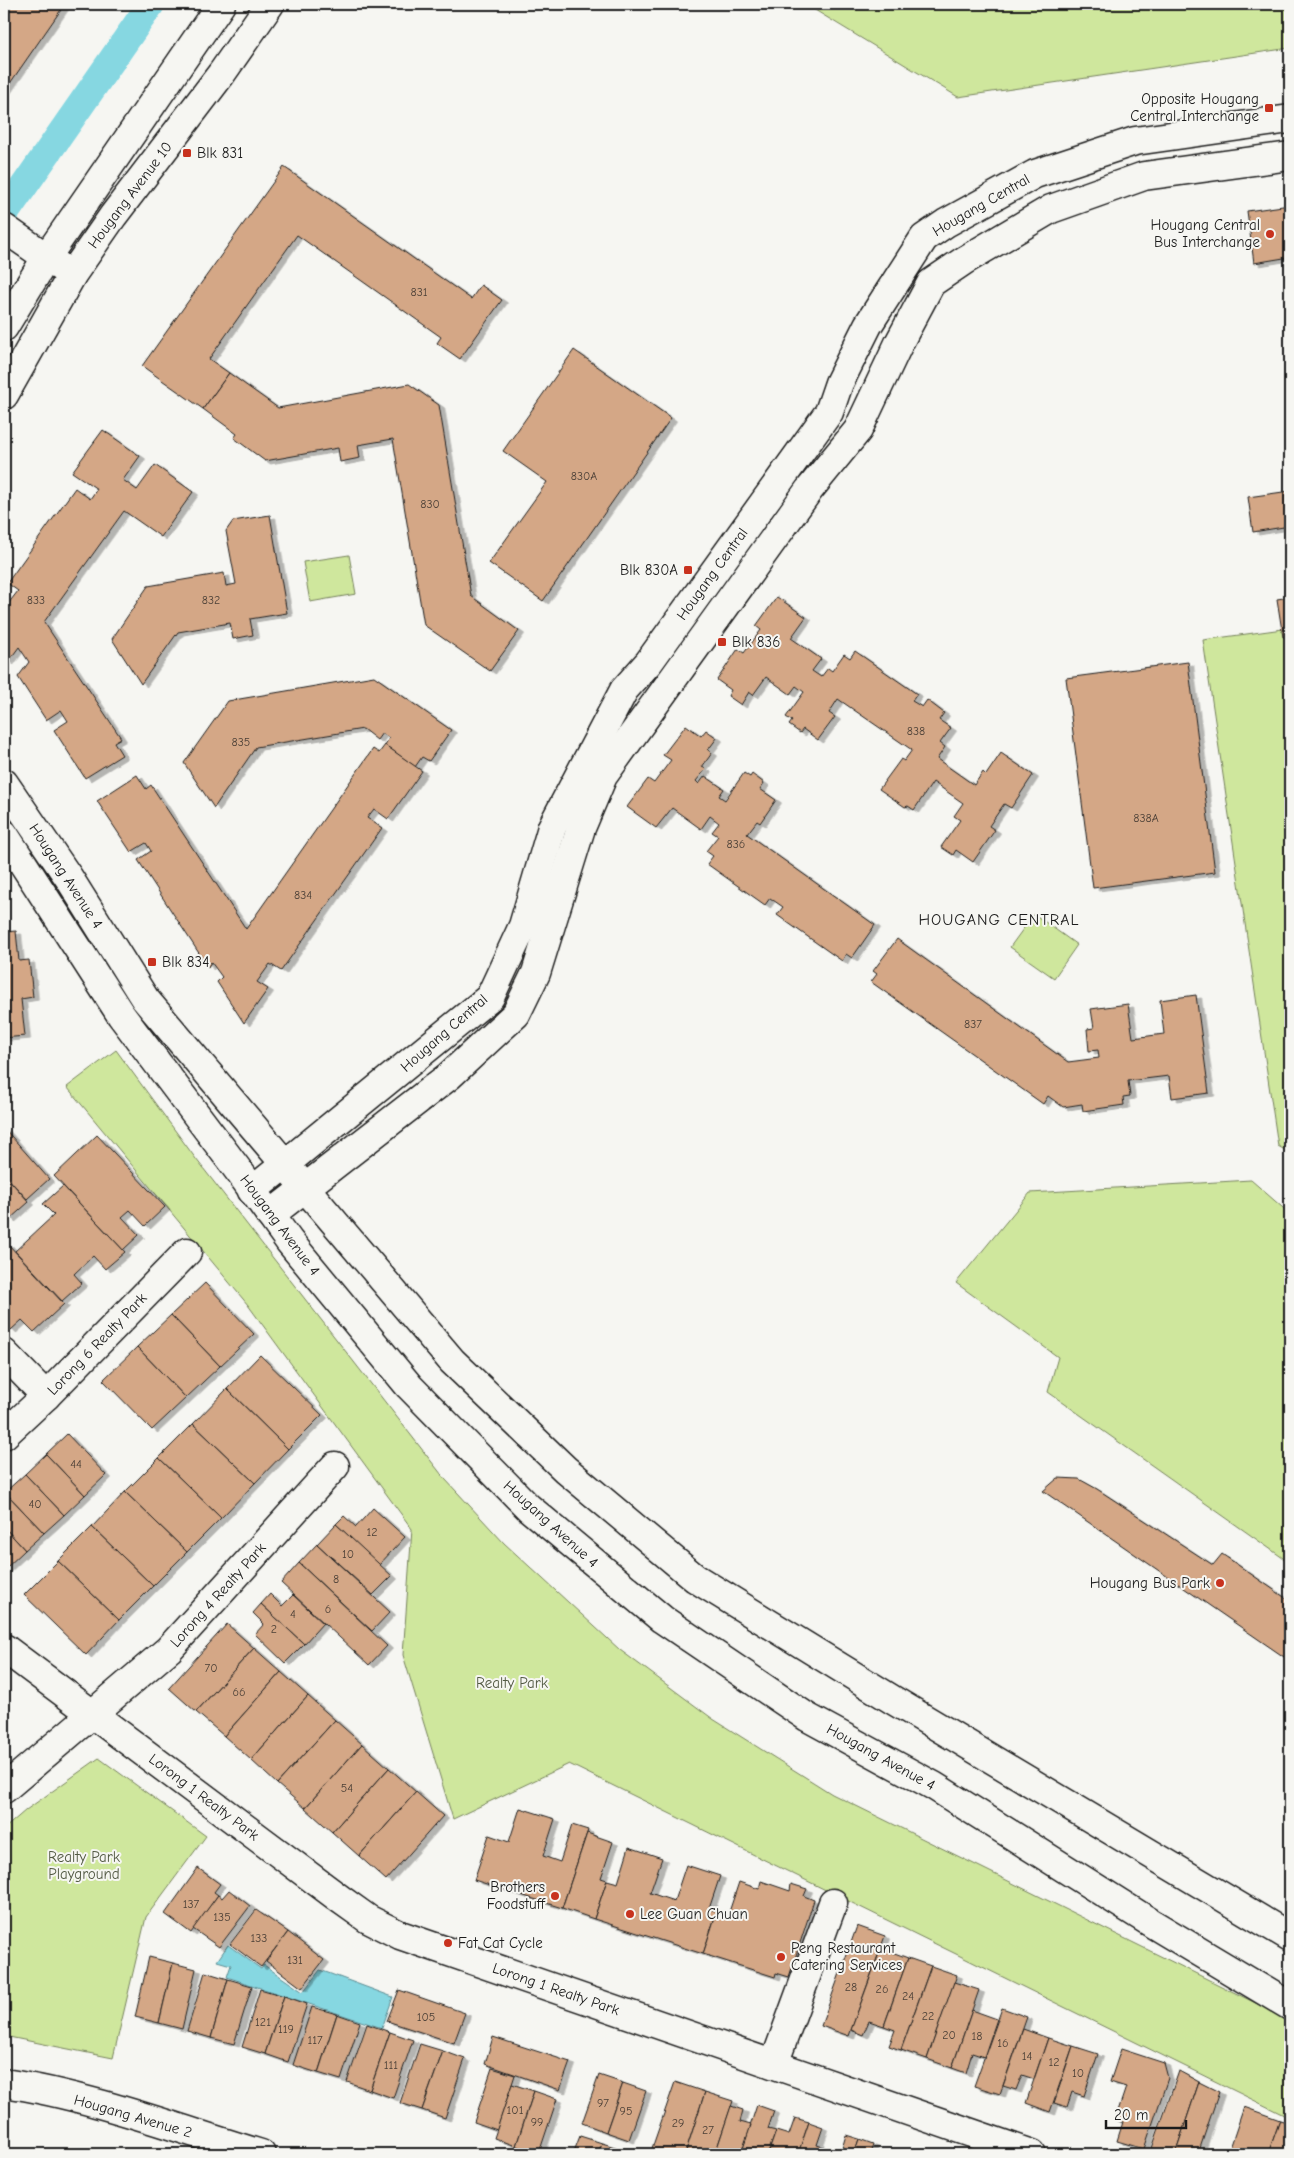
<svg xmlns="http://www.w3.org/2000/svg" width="1294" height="2158" viewBox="0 0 1294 2158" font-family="'Comic Neue',sans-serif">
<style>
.green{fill:#cfe79d;stroke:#76825c}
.water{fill:#86d7e1;stroke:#5c8c92}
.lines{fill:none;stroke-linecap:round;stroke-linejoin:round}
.canal{stroke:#86d7e1;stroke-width:28}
.building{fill:#d4a786;stroke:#1c1c1c;filter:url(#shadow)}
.minor-casing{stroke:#1c1c1c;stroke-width:31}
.major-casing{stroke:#1c1c1c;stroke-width:31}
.highway-casing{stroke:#1c1c1c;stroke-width:31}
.minor{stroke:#f6f6f2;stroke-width:28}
.major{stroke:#f6f6f2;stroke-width:28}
.highway{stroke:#f6f6f2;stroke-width:28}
.poi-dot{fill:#c8321e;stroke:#f6f6f2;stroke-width:2}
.labels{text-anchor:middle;stroke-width:4;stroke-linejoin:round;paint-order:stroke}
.number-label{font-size:12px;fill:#4a3f36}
.poi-label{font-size:15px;fill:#1c1c1c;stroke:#f6f6f2;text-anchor:start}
.street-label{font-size:15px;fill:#1c1c1c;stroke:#f6f6f2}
.park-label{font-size:15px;fill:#525943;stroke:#f6f6f2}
.neighbourhood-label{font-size:16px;letter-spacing:1px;fill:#1c1c1c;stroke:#f6f6f2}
</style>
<defs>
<filter id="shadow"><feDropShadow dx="5.5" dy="3" stdDeviation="0" flood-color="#0004"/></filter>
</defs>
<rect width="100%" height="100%" fill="#f6f6f2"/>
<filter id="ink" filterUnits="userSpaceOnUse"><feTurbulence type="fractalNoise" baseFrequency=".02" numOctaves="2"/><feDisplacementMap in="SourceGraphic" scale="10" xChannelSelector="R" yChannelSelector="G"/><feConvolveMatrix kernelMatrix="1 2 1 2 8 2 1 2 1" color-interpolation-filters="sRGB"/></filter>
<g filter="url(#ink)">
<!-- green -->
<g class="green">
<polygon points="805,4 1290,4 1290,48 958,97"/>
<polygon points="349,555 356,594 310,602 303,562"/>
<polygon points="1290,628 1290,1153 1278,1146 1203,640"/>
<polygon points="1034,914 1077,945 1054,978 1010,947"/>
<polygon points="116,1050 196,1159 445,1479 504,1543 620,1650 713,1719 832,1794 1290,2020 1290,2118 569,1764 453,1819 403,1655 412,1529 248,1305 67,1087"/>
<polygon points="1251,1180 1290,1214 1290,1563 1048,1392 1058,1357 956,1283 1030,1193"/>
<polygon points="99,1758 206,1836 146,1917 113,2058 4,2036 4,1829 26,1810"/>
</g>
<!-- water -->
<polygon class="water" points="228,1945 261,1969 264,1965 303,1992 320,1970 393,1997 382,2028 227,1977 231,1965 217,1961"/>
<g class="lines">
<!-- canal -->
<polyline class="canal" points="4,215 151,4"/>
</g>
<!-- building -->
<g class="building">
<polygon points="4,4 65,4 4,92"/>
<polygon points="284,167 471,299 481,285 502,300 460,359 437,343 441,337 297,235 209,359 229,373 203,409 142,366"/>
<polygon points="1290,205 1290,257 1254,263 1247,211"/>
<polygon points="574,350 671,418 543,601 489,563 547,482 503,451"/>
<polygon points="229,373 278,408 409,384 439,405 471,596 519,631 490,671 424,625 393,439 358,445 360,458 340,462 338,448 265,461 234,438 237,434 203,409"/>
<polygon points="103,430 140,456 123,480 137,490 155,465 193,492 161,537 124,511 44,622 121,738 114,742 122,755 85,778 54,730 68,721 61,710 46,720 18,677 29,662 19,647 8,662 4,655 4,609 18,591 7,583 75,488 90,499 97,489 72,472"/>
<polygon points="1290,491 1290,526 1253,532 1248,497"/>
<polygon points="270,515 287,613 250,619 253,635 233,639 230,623 178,632 141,684 112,639 148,586 224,573 226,586 236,584 226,531 233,521"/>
<polygon points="777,597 806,617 791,638 821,659 812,671 821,677 828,668 832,671 844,654 850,658 855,651 917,694 912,701 922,707 927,700 944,713 939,720 951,728 940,743 945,747 937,759 974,785 983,772 986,775 1001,753 1033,775 1011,808 1004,804 989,826 995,830 973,862 956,850 953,855 941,847 960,820 954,816 963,803 933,782 914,810 908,806 905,807 879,789 901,759 904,761 912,750 838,699 829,713 835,717 818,740 803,729 800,733 789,725 792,721 786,717 804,692 796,686 790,694 766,677 753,695 749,692 741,705 728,696 731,690 717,680 738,649 744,653 761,630 756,626"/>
<polygon points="1290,597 1290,636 1283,637 1277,599"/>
<polygon points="1188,662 1215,872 1093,888 1066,678"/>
<polygon points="374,676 451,730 429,761 422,757 415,767 385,745 389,738 382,733 377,740 363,729 256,747 214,808 184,763 228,701"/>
<polygon points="686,725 701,736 706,730 717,738 708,750 712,753 702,767 706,769 696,781 699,784 705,776 724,789 719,796 725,800 744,773 750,777 752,774 764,783 760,789 776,800 760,823 757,821 747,834 875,925 852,958 846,954 842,961 777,915 783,907 770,898 765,905 707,864 713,856 706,851 718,836 712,832 719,823 710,816 701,829 672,808 656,828 627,807 648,779 654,783 671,760 663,755"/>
<polygon points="385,745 422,771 388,819 374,809 367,818 382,828 281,971 270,964 257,982 268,989 244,1023 217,982 222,977 211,962 208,967 138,860 151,851 146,843 131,852 97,801 137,775 146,789 151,785 246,929 373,749 379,753"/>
<polygon points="16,931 19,961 29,960 33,997 21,999 25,1036 4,1038 4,932"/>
<polygon points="897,939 1068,1062 1099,1058 1098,1050 1089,1051 1087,1029 1094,1028 1091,1009 1128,1004 1133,1038 1164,1034 1160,1000 1196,995 1209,1093 1172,1098 1169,1076 1128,1081 1130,1096 1123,1097 1124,1105 1083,1111 1082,1104 1063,1107 1048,1096 1043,1104 871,982 877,974 873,971"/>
<polygon points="4,1128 49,1179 27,1199 4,1174"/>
<polygon points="97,1135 165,1207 145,1226 130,1210 122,1217 139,1235 123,1250 54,1176"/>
<polygon points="4,1174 29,1202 10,1219 4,1213"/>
<polygon points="63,1186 125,1252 105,1269 93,1256 74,1274 82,1283 62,1301 15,1251 54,1215 43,1204"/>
<polygon points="7,1243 64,1304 34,1332 22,1320 11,1330 4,1323 4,1246"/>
<polygon points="205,1283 254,1334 220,1366 171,1315"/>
<polygon points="171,1315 220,1366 186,1398 137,1347"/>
<polygon points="137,1347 186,1398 152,1430 103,1380"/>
<polygon points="260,1355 322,1415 288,1449 227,1389"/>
<polygon points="227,1389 288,1449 255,1483 193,1424"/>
<polygon points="193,1424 255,1483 221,1518 159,1458"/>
<polygon points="67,1434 106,1475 85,1495 46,1454"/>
<polygon points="46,1454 85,1495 64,1515 25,1474"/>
<polygon points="159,1458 221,1518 187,1552 125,1492"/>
<polygon points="25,1474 64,1515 44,1533 5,1492"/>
<polygon points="1058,1478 1079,1479 1097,1489 1213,1565 1222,1554 1290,1601 1290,1661 1043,1491"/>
<polygon points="5,1492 44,1533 25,1550 4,1527"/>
<polygon points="125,1492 187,1552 153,1586 92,1527"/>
<polygon points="373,1508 405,1537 379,1565 336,1524 344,1516 356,1527"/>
<polygon points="336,1524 392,1576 373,1595 317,1544"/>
<polygon points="4,1527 25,1550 5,1569 4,1569"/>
<polygon points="92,1527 153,1586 119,1620 58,1561"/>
<polygon points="317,1544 390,1612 372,1631 299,1563"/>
<polygon points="58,1561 119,1620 86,1655 24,1595"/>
<polygon points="299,1563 387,1646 369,1665 281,1583"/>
<polygon points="270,1594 282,1606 293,1595 323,1623 304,1644 261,1604"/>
<polygon points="261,1604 304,1644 285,1663 255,1634 264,1624 253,1613"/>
<polygon points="227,1624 254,1648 196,1712 169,1688"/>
<polygon points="254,1648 281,1672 224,1736 196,1712"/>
<polygon points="281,1672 308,1696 251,1760 224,1736"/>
<polygon points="308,1696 335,1720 277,1784 251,1760"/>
<polygon points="335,1720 362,1744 305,1808 277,1784"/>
<polygon points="362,1744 389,1768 332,1832 305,1808"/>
<polygon points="389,1768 416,1792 359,1856 332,1832"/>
<polygon points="416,1792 443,1816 386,1880 359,1856"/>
<polygon points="520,1808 555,1819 543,1856 560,1862 572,1825 588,1830 562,1908 474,1880 489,1835 509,1842"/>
<polygon points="587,1833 613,1842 601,1878 607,1880 594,1919 562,1908"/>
<polygon points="629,1847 662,1858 650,1893 674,1901 686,1865 720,1876 709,1909 717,1911 703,1954 594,1919 607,1880 618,1883"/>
<polygon points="198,1868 220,1884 214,1892 218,1895 191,1933 165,1914"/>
<polygon points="761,1881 790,1891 791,1884 807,1889 804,1896 814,1900 789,1977 776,1973 775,1977 703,1954 717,1911 728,1915 739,1882 759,1889"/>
<polygon points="229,1890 250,1906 219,1947 193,1929 218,1895 222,1898"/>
<polygon points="256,1910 288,1932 261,1967 230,1944"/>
<polygon points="857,1926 885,1936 849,2036 821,2026"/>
<polygon points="288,1932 324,1960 302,1988 266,1961"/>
<polygon points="881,1948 908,1958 884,2026 869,2021 863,2035 851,2030"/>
<polygon points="149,1957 173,1963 159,2023 135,2017"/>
<polygon points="908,1958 931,1966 901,2050 889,2046 895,2030 884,2026"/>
<polygon points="173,1963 196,1969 182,2029 159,2023"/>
<polygon points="931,1966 957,1975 927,2059 901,2050"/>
<polygon points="205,1972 228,1979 211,2038 187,2031"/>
<polygon points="228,1979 252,1986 234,2044 211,2038"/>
<polygon points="954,1982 979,1990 952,2068 927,2059"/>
<polygon points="260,1989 284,1996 265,2054 242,2047"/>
<polygon points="399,1990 465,2013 454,2043 387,2021"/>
<polygon points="284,1996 307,2004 288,2062 265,2054"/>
<polygon points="312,2007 337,2014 318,2073 293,2065"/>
<polygon points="1002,2008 1027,2017 1000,2094 974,2086"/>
<polygon points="972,2010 997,2019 984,2057 972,2053 966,2073 952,2068"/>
<polygon points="337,2014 360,2022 341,2080 318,2073"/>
<polygon points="367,2024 390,2032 370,2090 347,2082"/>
<polygon points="1023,2029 1048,2038 1034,2079 1022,2075 1016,2090 1003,2086"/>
<polygon points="390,2032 413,2040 393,2098 370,2090"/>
<polygon points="493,2037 570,2062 560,2090 485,2064"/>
<polygon points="1048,2038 1073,2046 1050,2112 1026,2103"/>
<polygon points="420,2044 443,2051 422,2110 400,2103"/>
<polygon points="1073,2046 1098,2054 1084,2096 1072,2092 1067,2107 1054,2103"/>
<polygon points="1121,2049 1164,2063 1168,2078 1144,2149 1117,2141 1123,2122 1115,2120 1126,2087 1110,2082"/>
<polygon points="443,2051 465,2059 445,2118 422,2110"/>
<polygon points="492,2068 515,2075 497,2130 474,2122"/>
<polygon points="1179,2071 1199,2082 1175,2154 1150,2154"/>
<polygon points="599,2075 623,2083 606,2132 582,2123"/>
<polygon points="675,2082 705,2092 685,2154 650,2154"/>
<polygon points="1199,2082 1219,2092 1198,2154 1175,2154"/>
<polygon points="623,2083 646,2091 629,2140 606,2132"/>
<polygon points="512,2084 534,2091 516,2146 494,2138"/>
<polygon points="534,2091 557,2099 539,2153 516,2146"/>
<polygon points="705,2092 733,2101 715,2154 685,2154"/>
<polygon points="757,2105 774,2111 768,2129 776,2131 768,2154 741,2154"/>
<polygon points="731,2106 743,2110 740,2122 751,2125 741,2154 715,2154"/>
<polygon points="1244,2107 1280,2120 1268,2154 1228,2154"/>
<polygon points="795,2118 809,2122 798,2154 768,2154 776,2131 789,2135"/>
<polygon points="1280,2120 1290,2123 1290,2154 1268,2154"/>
<polygon points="809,2122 823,2127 817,2145 827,2148 825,2154 798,2154"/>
<polygon points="846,2135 859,2139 854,2154 825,2154 827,2148 841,2152"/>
<polygon points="580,2136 602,2143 598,2154 573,2154"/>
<polygon points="859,2139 873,2144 870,2154 854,2154"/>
<polygon points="602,2143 625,2150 623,2154 598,2154"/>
</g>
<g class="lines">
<!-- minor casing -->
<g class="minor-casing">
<g id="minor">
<polyline points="4,228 72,275"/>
<polyline points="4,783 69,878 145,999 452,1361 566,1470 695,1578 893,1700 1290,1937"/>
<polyline points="4,834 121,1015 241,1174 289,1241 409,1386 529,1508 662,1619 807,1717 934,1786 1153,1924 1290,2006"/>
<polyline points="252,1191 490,997 523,926 552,827 624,690 649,662 829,412 839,383 868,325 924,238 946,223 1035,174 1135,141 1290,119"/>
<polyline points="270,1215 449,1076 516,1014 536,973 581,828 603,776 809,490 858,430 900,341 931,283 965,260 1051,209 1144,176 1290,156"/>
<polyline points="4,1353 46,1396"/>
<polyline points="4,1435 46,1396 187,1252"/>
<polyline points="4,1648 340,1899 368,1919 400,1935 1032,2154"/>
<polyline points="4,1789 169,1649 335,1466"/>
<polyline points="774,2064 833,1903"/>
</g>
</g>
<!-- major casing -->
<g class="major-casing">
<g id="major">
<polyline points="4,327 46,258 221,4"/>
<polyline points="4,395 72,275 113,216 222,73 270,4"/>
</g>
</g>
<!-- highway casing -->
<g class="highway-casing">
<path id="highway" d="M4,2083C87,2095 179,2129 261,2154"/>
</g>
<!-- minor -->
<use href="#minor" class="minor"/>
<!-- major -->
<use href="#major" class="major"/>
<!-- highway -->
<use href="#highway" class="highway"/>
</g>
</g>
<!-- markers -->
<g class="poi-dot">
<rect x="1264" y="103" width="10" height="10" rx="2.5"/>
<rect x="182" y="148" width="10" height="10" rx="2.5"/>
<circle cx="1270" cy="234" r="5"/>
<rect x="683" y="565" width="10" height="10" rx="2.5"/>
<rect x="717" y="637" width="10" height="10" rx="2.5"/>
<rect x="147" y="957" width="10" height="10" rx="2.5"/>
<circle cx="1220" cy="1583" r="5"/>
<circle cx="555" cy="1896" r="5"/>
<circle cx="630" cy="1914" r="5"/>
<circle cx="448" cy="1943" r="5"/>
<circle cx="781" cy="1957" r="5"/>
</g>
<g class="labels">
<!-- number labels -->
<g class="number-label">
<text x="419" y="296">831</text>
<text x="584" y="480">830A</text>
<text x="430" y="508">830</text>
<text x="36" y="604">833</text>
<text x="211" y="604">832</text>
<text x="916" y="735">838</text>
<text x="241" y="746">835</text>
<text x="1146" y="822">838A</text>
<text x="736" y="848">836</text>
<text x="303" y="899">834</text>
<text x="973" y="1028">837</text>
<text x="76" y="1468">44</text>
<text x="35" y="1508">40</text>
<text x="372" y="1536">12</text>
<text x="348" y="1558">10</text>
<text x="336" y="1583">8</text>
<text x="328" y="1613">6</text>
<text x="293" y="1618">4</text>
<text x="274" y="1633">2</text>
<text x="211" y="1672">70</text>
<text x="239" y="1696">66</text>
<text x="347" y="1792">54</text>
<text x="191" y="1908">137</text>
<text x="222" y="1921">135</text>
<text x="259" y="1942">133</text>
<text x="295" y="1964">131</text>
<text x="851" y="1991">28</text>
<text x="882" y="1993">26</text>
<text x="908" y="2000">24</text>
<text x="928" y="2020">22</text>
<text x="426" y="2021">105</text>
<text x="263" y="2026">121</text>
<text x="286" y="2033">119</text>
<text x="949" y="2039">20</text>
<text x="977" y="2040">18</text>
<text x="315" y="2044">117</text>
<text x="1003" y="2047">16</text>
<text x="1027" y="2060">14</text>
<text x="1054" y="2066">12</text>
<text x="391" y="2069">111</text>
<text x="1078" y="2077">10</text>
<text x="603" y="2107">97</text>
<text x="515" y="2114">101</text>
<text x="626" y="2115">95</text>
<text x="537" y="2126">99</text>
<text x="678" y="2127">29</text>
<text x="708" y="2134">27</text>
</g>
<!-- poi labels -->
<g class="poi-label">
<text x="1259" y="104" text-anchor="end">Opposite Hougang<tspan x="1259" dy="17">Central Interchange</tspan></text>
<text x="197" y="158">Blk 831</text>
<text x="1260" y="230" text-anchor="end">Hougang Central<tspan x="1260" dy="17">Bus Interchange</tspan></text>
<text x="678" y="575" text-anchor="end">Blk 830A</text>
<text x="732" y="647">Blk 836</text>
<text x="162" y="967">Blk 834</text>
<text x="1210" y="1588" text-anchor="end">Hougang Bus Park</text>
<text x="545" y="1892" text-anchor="end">Brothers<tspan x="545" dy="17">Foodstuff</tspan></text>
<text x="640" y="1919">Lee Guan Chuan</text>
<text x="458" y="1948">Fat Cat Cycle</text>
<text x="791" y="1953">Peng Restaurant<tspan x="791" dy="17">Catering Services</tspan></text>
</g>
<!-- street labels -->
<g class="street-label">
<text transform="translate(130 195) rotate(-53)" y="5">Hougang Avenue 10</text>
<text transform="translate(981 205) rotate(-30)" y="5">Hougang Central</text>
<text transform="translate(712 574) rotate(-54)" y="5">Hougang Central</text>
<text transform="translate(66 876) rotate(57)" y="5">Hougang Avenue 4</text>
<text transform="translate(444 1033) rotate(-41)" y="5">Hougang Central</text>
<text transform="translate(280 1225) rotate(53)" y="5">Hougang Avenue 4</text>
<text transform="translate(97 1344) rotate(-46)" y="5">Lorong 6 Realty Park</text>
<text transform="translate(551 1524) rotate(42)" y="5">Hougang Avenue 4</text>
<text transform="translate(218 1595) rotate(-48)" y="5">Lorong 4 Realty Park</text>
<text transform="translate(881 1757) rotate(29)" y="5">Hougang Avenue 4</text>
<text transform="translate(204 1797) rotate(37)" y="5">Lorong 1 Realty Park</text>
<text transform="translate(556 1989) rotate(19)" y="5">Lorong 1 Realty Park</text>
<text transform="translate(133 2116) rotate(16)" y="5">Hougang Avenue 2</text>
</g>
<!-- park labels -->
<g class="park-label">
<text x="512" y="1688">Realty Park</text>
<text x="84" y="1862">Realty Park<tspan x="84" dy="17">Playground</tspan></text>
</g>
<!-- neighbourhood labels -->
<g class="neighbourhood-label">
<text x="999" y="925">HOUGANG CENTRAL</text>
</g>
</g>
<!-- margin -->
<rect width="1294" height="2158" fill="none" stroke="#f6f6f2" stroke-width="20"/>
<rect x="10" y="10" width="1274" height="2138" fill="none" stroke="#1c1c1c" stroke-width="2" filter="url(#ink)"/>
<!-- scale -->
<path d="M1106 2120v8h80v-8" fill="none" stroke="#1c1c1c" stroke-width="2.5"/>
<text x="1114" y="2120" font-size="15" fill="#1c1c1c" stroke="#f6f6f2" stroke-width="4" paint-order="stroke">20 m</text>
</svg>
